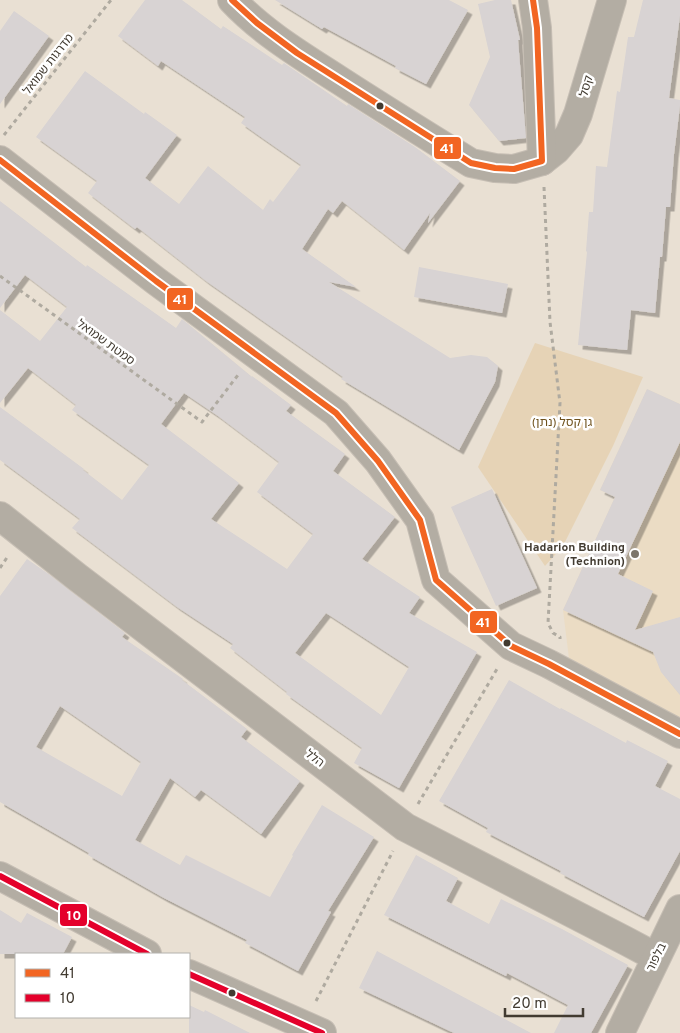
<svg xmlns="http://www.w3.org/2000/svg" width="680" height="1033" viewBox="0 0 680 1033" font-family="Overpass,'Noto Sans Hebrew',sans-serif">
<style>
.built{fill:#ebdcc4}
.green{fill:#e6d3b6}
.building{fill:#d8d3d3;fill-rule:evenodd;filter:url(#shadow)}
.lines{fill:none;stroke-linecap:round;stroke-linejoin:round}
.minor-casing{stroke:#c6beb4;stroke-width:30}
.tertiary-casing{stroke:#c6beb4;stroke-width:30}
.path{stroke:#afaaa0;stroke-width:3;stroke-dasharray:4 4;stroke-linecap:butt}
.minor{stroke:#b3ada3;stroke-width:28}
.tertiary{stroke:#b3ada3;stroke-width:28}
.bus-1-casing{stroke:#fff;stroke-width:10}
.bus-2-casing{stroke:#fff;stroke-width:10}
.bus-1{stroke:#f26522;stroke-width:6}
.bus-2{stroke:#e4002b;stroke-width:6}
.bus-dot{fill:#423b31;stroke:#fff;stroke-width:2}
.poi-dot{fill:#7c756a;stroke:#fff;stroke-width:2}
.labels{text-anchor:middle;stroke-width:5;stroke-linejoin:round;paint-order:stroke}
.street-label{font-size:12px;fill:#423b31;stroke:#fff}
.park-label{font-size:12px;fill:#6e511c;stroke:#fff}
.poi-label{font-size:12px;font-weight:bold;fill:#423b31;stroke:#fff;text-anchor:end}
.line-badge{stroke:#fff;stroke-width:2}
.badge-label{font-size:14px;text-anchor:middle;font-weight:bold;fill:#fff}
</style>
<defs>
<filter id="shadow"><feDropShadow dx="4.5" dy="4.5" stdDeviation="0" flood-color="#0004"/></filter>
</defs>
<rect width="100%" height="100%" fill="#e9e0d3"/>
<!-- built -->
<polygon class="built" points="647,389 680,404 680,733 571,675 563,610 615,497 600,490"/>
<!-- green -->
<polygon class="green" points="535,343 643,377 613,446 563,546 545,566 478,467"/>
<!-- building -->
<g class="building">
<polygon points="145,0 182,0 221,29 223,26 282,65 284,63 347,106 348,104 415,147 460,181 428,223 430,213 404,250 342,201 333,213 328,209 302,249 356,287 329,282 450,358 471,355 487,357 498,366 495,382 459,450 341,379 343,377 206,281 137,227 135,229 88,193 97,181 36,137 85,71 144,114 145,112 177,135 145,178 179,204 208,166 263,210 270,199 273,202 301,165 241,123 245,117 161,61 158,66 118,36"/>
<polygon points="275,0 449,0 468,10 426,84 395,68 396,66 324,27 322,29"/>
<polygon points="495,0 511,0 520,40 518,40 526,138 499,141 469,105 490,57 478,4"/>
<polygon points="643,0 680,0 680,16 669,98 680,100 680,106 674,154 670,207 666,207 662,257 660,257 655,313 631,310 627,350 578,345 587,252 586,251 589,212 593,212 596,166 607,167 617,91 620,92 628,37 634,37"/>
<polygon points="14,11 49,36 0,104 0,31"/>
<path d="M0,201L86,267L87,265L176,328L182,319L252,377V376L291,405L286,411L345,454L333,471L395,517L362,559L420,597L409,613L477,652L399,788L354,763L362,748L286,694L287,692L230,648L233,644L177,607L72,528L80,519L0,460V407L84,469L83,470L122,500L149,465L72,410L76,405L28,368L0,403V310L40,341L67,307L25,275L0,308ZM184,393L218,416L279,462L257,492L313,534L287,569L211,519L239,483L161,424ZM326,613L409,667L381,715L295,653Z"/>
<polygon points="419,267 508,284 502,313 414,297"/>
<polygon points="647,389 680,404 680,442 618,574 653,591 635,630 680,617 680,695 661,672 653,652 563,610 615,497 600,490"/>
<polygon points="492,489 537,588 496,606 451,507"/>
<path d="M27,559L50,575L125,633L122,637L183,679L182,680L247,729L241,737L300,781L261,834L201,790L195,797L170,778L135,840L180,865L186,855L270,897L293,856L292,855L322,805L374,837L328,911L331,912L298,971L245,943L247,940L164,898L88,855L89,853L0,802V596ZM60,706L141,762L122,796L36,747Z"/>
<polygon points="509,680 560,709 561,708 626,743 627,740 668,761 655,786 680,799 680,851 644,917 560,873 561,871 486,832 488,828 439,801"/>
<polygon points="416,855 458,878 446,901 489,924 501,899 562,929 628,965 591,1033 554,1033 568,1005 507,973 506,976 384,915"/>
<polygon points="0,910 21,923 27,913 72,937 63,954 0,954"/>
<polygon points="377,951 531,1033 454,1033 359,988"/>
<polygon points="189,1005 204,1012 205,1010 250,1033 189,1033"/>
</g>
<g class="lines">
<!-- minor casing -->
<g class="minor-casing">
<g id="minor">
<path d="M232,0C263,33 302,56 339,80C376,104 413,127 450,150L471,163L495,168L514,169L542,161L556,150L569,135L578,114L612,0"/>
<polyline points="533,0 537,28 542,161"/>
<polyline points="0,160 156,281 336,413 378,461 420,520 436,580 511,646 549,664 680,734"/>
<polyline points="0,516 77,577 405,827 626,941 656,957"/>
</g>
</g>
<!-- tertiary casing -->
<g class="tertiary-casing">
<g id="tertiary">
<polyline points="0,876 147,954"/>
<polyline points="189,974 322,1033"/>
<polyline points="620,1033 680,909"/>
</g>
</g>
<!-- path -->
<g class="path">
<polyline points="4,135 111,0"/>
<polyline points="544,187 550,322 560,403 548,623 553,633 560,637 560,639"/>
<polyline points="0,276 202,422 238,375"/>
<polyline points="0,568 8,556"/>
<polyline points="418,804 497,669"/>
<polyline points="316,1001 393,851"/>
</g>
<!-- minor -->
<use href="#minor" class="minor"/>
<!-- tertiary -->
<use href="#tertiary" class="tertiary"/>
<!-- bus-1 casing -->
<g class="bus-1-casing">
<g id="bus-1">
<polyline points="232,0 257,23 297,53 471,163 495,168 514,169 542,161 537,28 533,0"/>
<polyline points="0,160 156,281 336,413 378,461 420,520 436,580 511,646 549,664 680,734"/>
</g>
</g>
<!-- bus-2 casing -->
<g class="bus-2-casing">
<g id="bus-2">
<polyline points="0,876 147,954"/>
<polyline points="189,974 322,1033"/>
</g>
</g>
<!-- bus-1 -->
<use href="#bus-1" class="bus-1"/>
<!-- bus-2 -->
<use href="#bus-2" class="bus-2"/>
</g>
<!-- markers -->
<g class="bus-dot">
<circle cx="380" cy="106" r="4.5"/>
<circle cx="507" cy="643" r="4.5"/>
<circle cx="232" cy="993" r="4.5"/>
</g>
<circle class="poi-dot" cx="635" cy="554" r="5"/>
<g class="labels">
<!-- street labels -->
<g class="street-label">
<text transform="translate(48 64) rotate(-52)" y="4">מדרגות שמואל</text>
<text transform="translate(586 86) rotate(-74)" y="4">קסל</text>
<text transform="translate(106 342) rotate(36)" y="4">סמטת שמואל</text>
<text transform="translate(315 758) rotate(37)" y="4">הלל</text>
<text transform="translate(656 957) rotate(-64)" y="4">בלפור</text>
</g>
<!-- park labels -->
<g class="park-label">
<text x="562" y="426">גן קסל (נתן)</text>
</g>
<!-- poi labels -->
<g class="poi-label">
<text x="625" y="551">Hadarion Building<tspan x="625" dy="14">(Technion)</tspan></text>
</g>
</g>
<g class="line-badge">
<rect x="433" y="136" width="29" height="24" rx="5" fill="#f26522"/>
<rect x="166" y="287" width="28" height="24" rx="5" fill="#f26522"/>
<rect x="469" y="610" width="29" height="24" rx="5" fill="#f26522"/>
<rect x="59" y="903" width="29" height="24" rx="5" fill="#e4002b"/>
</g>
<g class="badge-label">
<text x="447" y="153">41</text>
<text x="180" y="304">41</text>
<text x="483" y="627">41</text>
<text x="74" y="920">10</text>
</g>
<!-- legend -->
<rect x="15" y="953" width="175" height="65" fill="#ffffff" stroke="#b3b1ad"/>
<rect x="25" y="969" width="25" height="8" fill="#f26522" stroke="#b3b1ad"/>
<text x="60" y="978" font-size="15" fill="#423b31">41</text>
<rect x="25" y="994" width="25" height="8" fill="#e4002b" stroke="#b3b1ad"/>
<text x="60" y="1003" font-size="15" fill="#423b31">10</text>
<!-- scale -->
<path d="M505 1008v8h78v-8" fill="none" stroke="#423b31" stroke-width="2.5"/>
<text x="512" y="1008" font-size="15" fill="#423b31" stroke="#ffffff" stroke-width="4" paint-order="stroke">20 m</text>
</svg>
